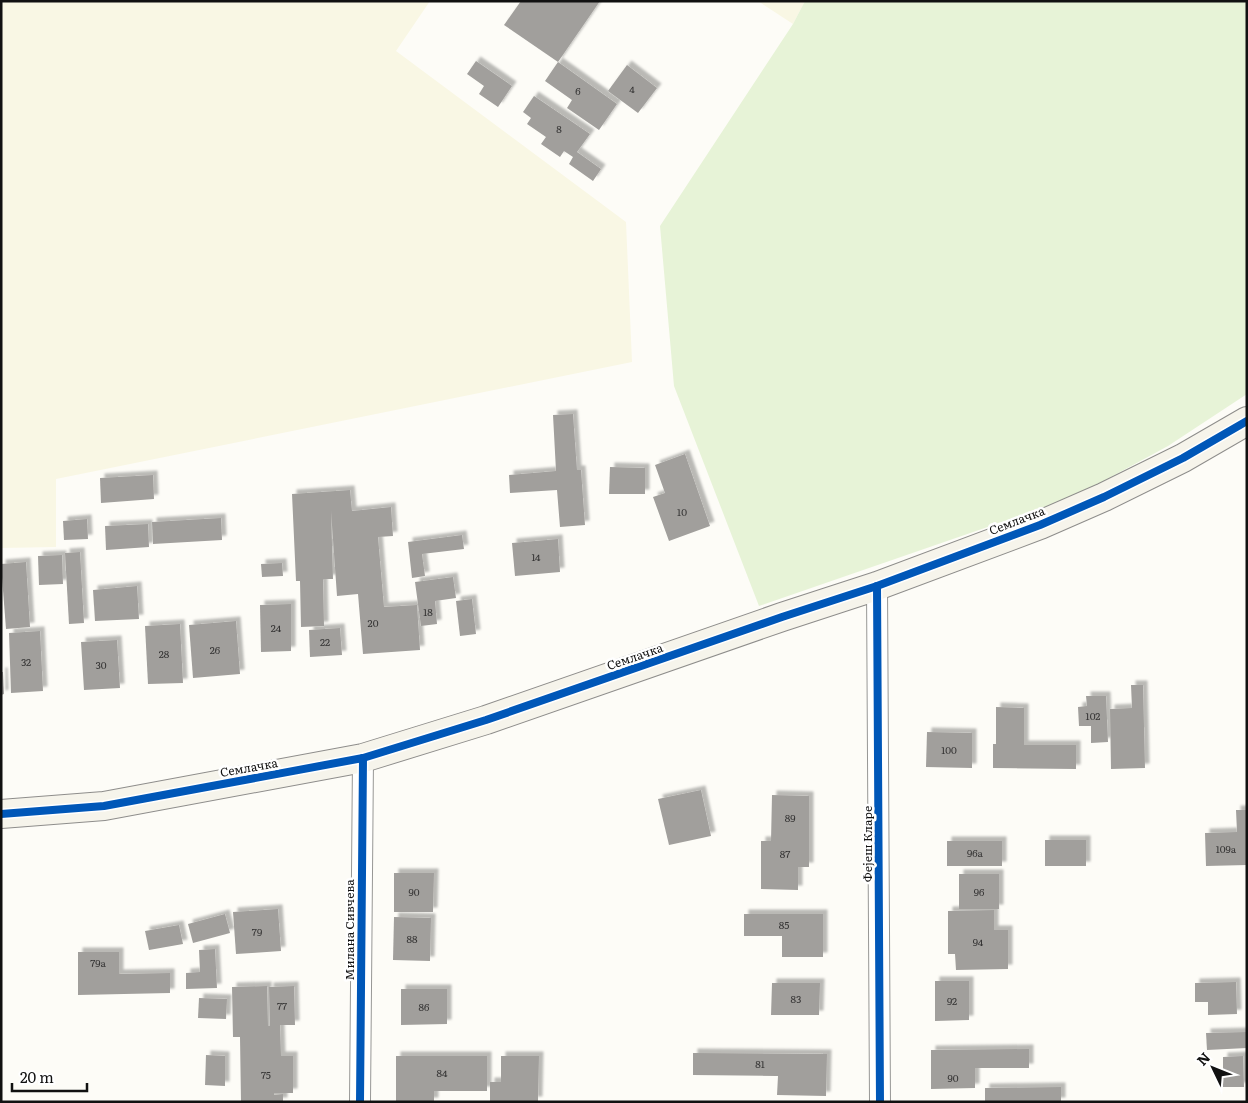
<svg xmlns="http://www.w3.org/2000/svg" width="1248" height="1103" viewBox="0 0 1248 1103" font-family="Literata,serif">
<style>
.farmland{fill:#f9f7e4}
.green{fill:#e7f3d7}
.building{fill:#a19f9c;filter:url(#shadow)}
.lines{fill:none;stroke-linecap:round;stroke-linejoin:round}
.minor-casing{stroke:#979795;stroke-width:22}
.secondary-casing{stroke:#8e8d8b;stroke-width:30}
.minor{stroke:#fffffe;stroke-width:20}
.secondary{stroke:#f6f4eb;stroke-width:28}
.cycleway-casing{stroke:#fff;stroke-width:11}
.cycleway{stroke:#0057b8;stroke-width:8}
.labels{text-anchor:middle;stroke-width:5;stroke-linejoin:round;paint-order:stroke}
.number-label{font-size:10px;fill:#353434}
.street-label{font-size:12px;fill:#111;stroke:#fff}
</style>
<defs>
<filter id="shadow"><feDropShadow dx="4.5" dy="-4.5" stdDeviation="1" flood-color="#0004"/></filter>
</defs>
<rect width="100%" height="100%" fill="#fdfcf7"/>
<!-- farmland -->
<g class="farmland">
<polygon points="1,1 430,1 396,51 626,222 632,362 56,479 56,547 1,548"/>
<polygon points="758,1 805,1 793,24"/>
</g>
<!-- green -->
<polygon class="green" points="805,1 1247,1 1247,394 1168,446 1074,497 759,606 674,386 660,226 793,24"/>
<!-- building -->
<g class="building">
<polygon points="521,1 600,1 558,62 504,25"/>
<polygon points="476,61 512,86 498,107 479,94 484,86 467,74"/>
<polygon points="558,62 617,104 599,130 567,108 572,100 545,81"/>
<polygon points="627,65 657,88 638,113 608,91"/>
<polygon points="534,96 590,134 577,152 601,169 593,181 569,164 573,157 564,151 560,157 541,144 546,137 527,124 531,118 523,112"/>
<polygon points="573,414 577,470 581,470 585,525 560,527 557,490 510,493 509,475 556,471 553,415"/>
<polygon points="685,454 710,526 669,541 653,497 665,493 655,465"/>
<polygon points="610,467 645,468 645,494 609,494"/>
<polygon points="153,475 154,499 101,503 100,478"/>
<polygon points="350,490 352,511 391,507 393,536 378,537 384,607 417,605 420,650 363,654 358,594 337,596 331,511 333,579 323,579 324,626 301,627 300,581 296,581 292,494"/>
<polygon points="221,518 222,540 153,544 152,522"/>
<polygon points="87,519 88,539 64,540 63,521"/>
<polygon points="148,524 149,547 106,550 105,526"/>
<polygon points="462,535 464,549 422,554 425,576 412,578 408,542"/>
<polygon points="558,539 560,572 515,576 512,543"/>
<polygon points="80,552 84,623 69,624 65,553"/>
<polygon points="62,555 63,584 39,585 38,556"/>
<polygon points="26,562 30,627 6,629 1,564"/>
<polygon points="282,563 283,576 262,577 261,564"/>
<polygon points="453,577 456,598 435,601 437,624 421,626 415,582"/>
<polygon points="137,586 139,619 95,621 93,590"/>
<polygon points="472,599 476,634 460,636 456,601"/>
<polygon points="291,604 291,651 261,652 260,605"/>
<polygon points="236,621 240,674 193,678 189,625"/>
<polygon points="180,624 183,683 148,684 145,626"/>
<polygon points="340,628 342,655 310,657 309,630"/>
<polygon points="40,631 43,691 11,693 9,633"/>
<polygon points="117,640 120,688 84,690 81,642"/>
<polygon points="1,672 3,672 4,694 1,695"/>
<polygon points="1131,685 1143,685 1145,768 1111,769 1110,709 1132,708"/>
<polygon points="1086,696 1106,696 1108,742 1091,743 1091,726 1079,726 1078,707 1087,706"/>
<polygon points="996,707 1024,708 1024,745 1076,745 1076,769 993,768 993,744 996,744"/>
<polygon points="927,732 972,733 972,768 926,767"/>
<polygon points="701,790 711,836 669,845 658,799"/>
<polygon points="772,795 809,796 809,867 798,867 798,890 761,889 761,841 771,841"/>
<polygon points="1236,810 1247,810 1247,865 1206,866 1205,833 1237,832"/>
<rect x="1045" y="840" width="41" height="26"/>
<rect x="947" y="841" width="55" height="25"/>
<polygon points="394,873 434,873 433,912 394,912"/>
<rect x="959" y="874" width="40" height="35"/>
<polygon points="278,909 281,951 236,954 233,912"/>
<polygon points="994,910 994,930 1008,930 1008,969 956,970 955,954 948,954 948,911"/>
<polygon points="225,914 230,933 193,943 188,924"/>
<polygon points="744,914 823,914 823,957 782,957 782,936 744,936"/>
<polygon points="394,917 431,918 430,961 393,960"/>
<polygon points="179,925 183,944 149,950 145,931"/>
<polygon points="215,949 217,988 186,989 186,973 200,972 199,950"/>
<polygon points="78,952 119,952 119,974 170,973 170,993 78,995"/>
<polygon points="935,981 969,981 969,1020 935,1021"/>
<polygon points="1236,982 1237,1014 1208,1015 1208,1002 1195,1002 1195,983"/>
<polygon points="772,983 820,983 819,1015 771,1015"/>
<polygon points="267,986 268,1026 270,1026 269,987 294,986 295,1025 280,1025 281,1056 293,1056 293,1093 274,1093 274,1095 283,1094 283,1102 241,1102 240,1037 233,1037 232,987"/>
<polygon points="401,989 447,989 447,1024 401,1025"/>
<polygon points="199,998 227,999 226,1019 198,1018"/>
<polygon points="1247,1032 1247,1048 1207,1050 1206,1033"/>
<polygon points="1029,1049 1029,1068 975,1068 975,1088 931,1089 931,1050"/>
<polygon points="693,1053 827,1054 826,1096 777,1095 778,1076 693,1075"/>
<polygon points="206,1055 225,1056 225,1086 205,1085"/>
<polygon points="396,1056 487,1056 487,1091 434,1091 434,1102 396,1102"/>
<polygon points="501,1056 539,1056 538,1101 490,1101 490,1082 501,1082"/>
<polygon points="1243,1056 1244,1087 1223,1087 1223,1057"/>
<polygon points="1061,1087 1061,1102 985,1102 985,1088"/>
</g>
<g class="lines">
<!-- minor casing -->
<g class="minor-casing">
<g id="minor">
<polyline points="877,586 880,1102"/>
<polyline points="360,1102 363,758"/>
</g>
</g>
<!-- secondary casing -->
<g class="secondary-casing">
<polyline id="secondary" points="1,814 104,806 363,758 486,720 782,617 877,586 1040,525 1104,497 1183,458 1247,421"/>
</g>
<!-- minor -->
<use href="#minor" class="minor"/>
<!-- secondary -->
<use href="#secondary" class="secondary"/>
<!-- cycleway casing -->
<g class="cycleway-casing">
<g id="cycleway">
<polyline points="877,586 880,1102"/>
<polyline points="1,814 104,806 363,758 486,720 782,617 877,586 1040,525 1104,497 1183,458 1247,421"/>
<polyline points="360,1102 363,758"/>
</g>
</g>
<!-- cycleway -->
<use href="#cycleway" class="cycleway"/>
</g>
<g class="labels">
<!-- number labels -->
<g class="number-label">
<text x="632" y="93">4</text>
<text x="578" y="95">6</text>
<text x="559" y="133">8</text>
<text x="682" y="516">10</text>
<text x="536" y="561">14</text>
<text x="428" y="616">18</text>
<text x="373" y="627">20</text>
<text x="276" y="632">24</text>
<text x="325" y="646">22</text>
<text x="215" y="654">26</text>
<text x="164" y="658">28</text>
<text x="26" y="666">32</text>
<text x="101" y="669">30</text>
<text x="1093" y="720">102</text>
<text x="949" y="754">100</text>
<text x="790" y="822">89</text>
<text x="1226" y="853">109a</text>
<text x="975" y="857">96a</text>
<text x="785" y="858">87</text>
<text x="414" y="896">90</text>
<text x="979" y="896">96</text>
<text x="784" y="929">85</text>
<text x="257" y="936">79</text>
<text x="412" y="943">88</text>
<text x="978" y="946">94</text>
<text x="98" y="967">79a</text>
<text x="796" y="1003">83</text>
<text x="952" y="1005">92</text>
<text x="282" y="1010">77</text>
<text x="424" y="1011">86</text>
<text x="760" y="1068">81</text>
<text x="442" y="1077">84</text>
<text x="266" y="1079">75</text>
<text x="953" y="1082">90</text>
</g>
<!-- street labels -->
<g class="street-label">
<text transform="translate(1017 521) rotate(-21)" y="4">Семлачка</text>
<text transform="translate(635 657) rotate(-19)" y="4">Семлачка</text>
<text transform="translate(249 768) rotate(-10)" y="4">Семлачка</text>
<text transform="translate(868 844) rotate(-90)" y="4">Фејеш Кларе</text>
<text transform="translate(350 930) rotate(-90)" y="4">Милана Сивчева</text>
</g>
</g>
<!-- border -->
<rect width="1248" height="1103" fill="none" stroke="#111111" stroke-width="5"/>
<!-- north arrow -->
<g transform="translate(1213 1068) rotate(313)" stroke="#ffffff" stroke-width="4" paint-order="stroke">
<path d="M0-4L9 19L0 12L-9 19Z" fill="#111111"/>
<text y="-8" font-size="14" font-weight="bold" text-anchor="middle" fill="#111111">N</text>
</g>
<!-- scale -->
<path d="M12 1083v8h75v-8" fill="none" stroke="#111111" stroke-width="2.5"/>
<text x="20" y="1083" font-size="15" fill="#111111" stroke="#ffffff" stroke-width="4" paint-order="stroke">20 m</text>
</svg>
